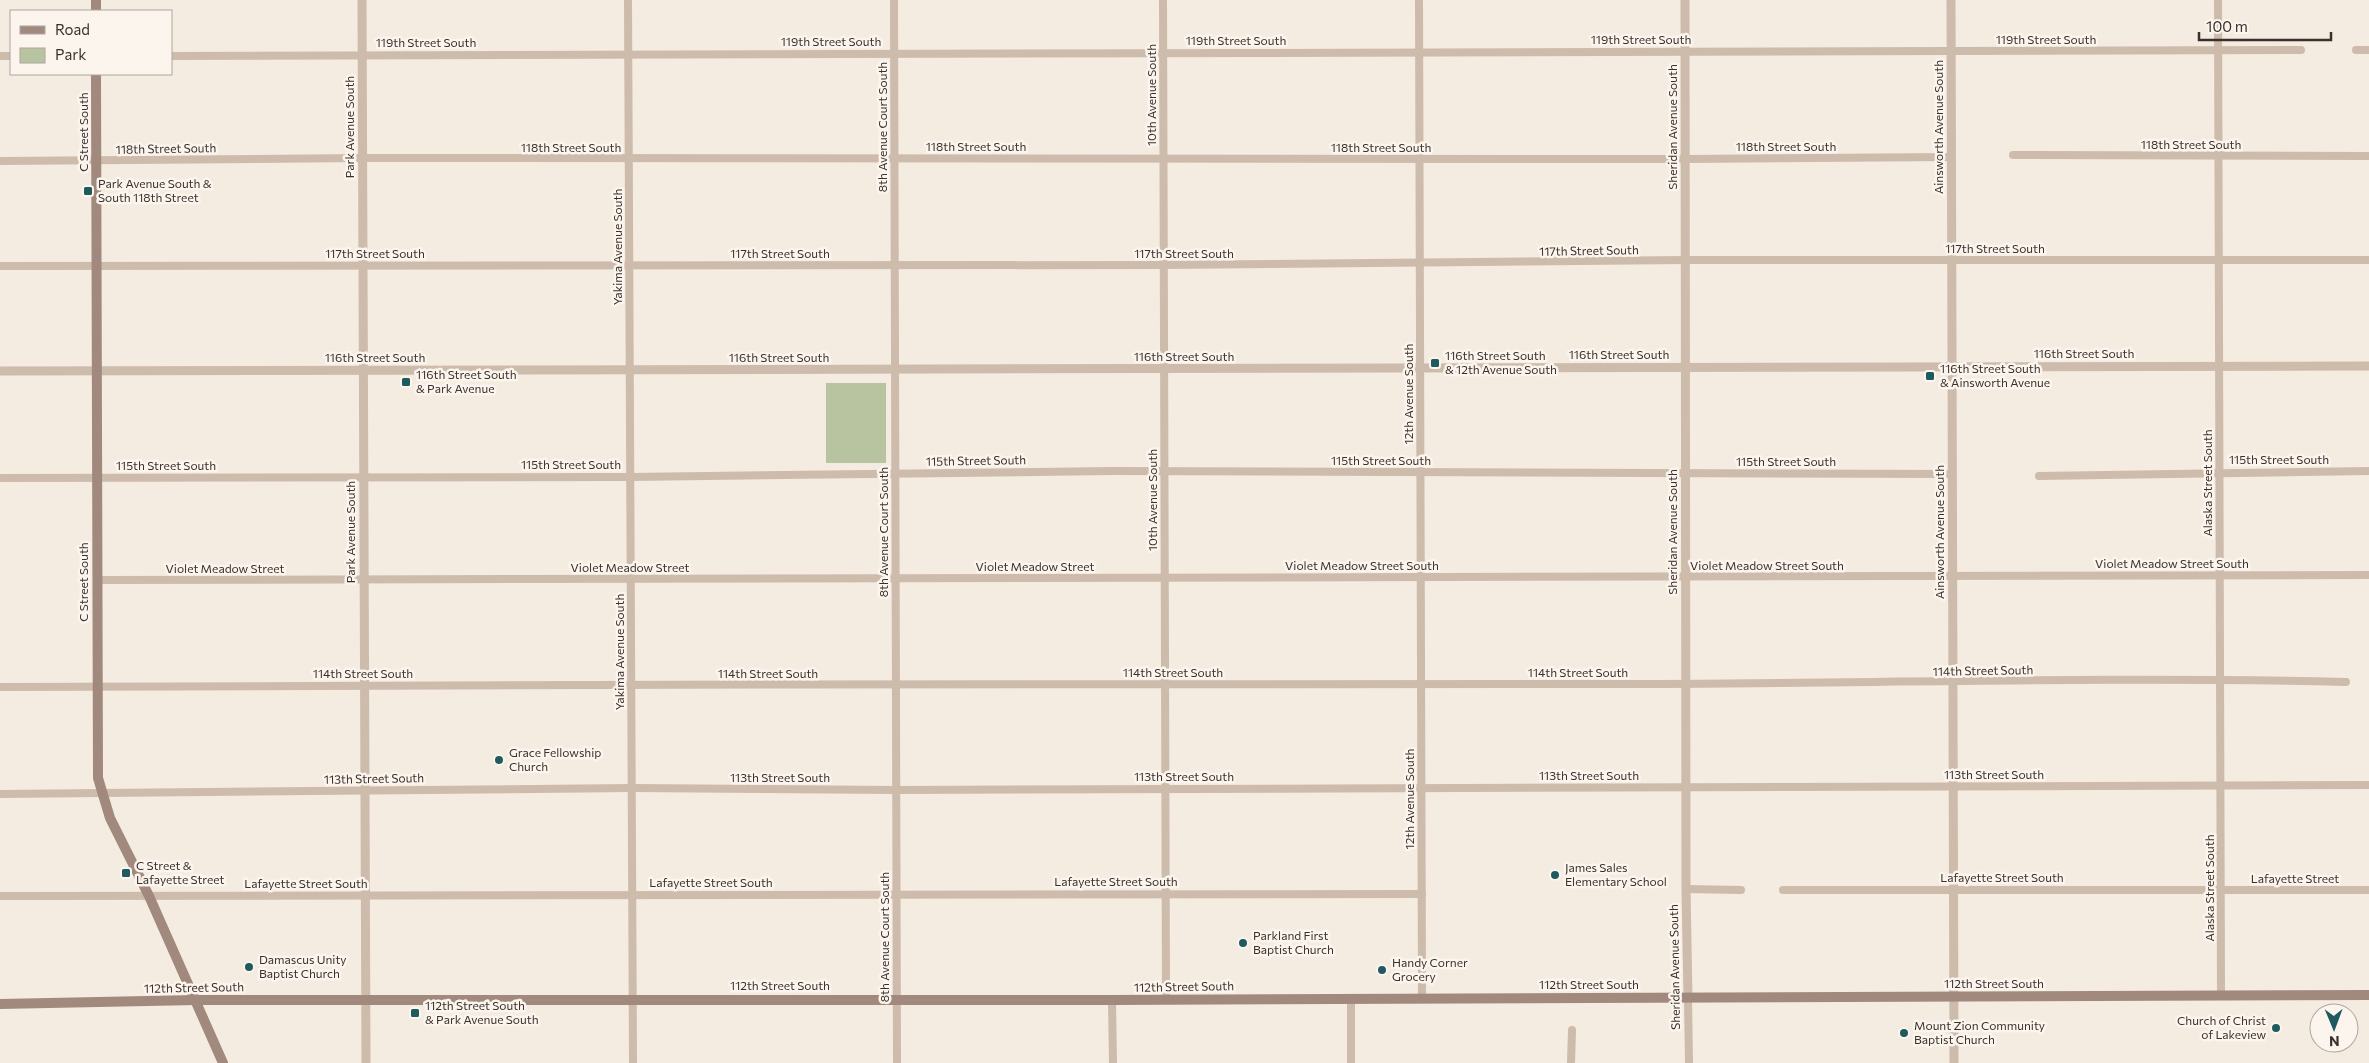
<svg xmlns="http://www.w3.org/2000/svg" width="2369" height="1063" viewBox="0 0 2369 1063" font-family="Commissioner,sans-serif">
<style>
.green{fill:#b8c4a0}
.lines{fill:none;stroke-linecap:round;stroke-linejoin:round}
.minor{stroke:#cdbbac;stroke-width:8}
.tertiary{stroke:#cdbbac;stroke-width:9}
.secondary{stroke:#a18a7d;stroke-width:10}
.poi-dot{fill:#1f5a5e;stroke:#fbf5ee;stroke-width:2}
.labels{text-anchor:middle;stroke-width:5;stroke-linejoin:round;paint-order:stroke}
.street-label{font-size:12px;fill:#3b302b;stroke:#fbf5ee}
.poi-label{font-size:12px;fill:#3b302b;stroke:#fbf5ee;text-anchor:start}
</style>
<rect width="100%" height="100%" fill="#f4ebe1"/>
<!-- green -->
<rect class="green" x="826" y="383" width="60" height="80"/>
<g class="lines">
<!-- minor -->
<g class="minor">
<polyline points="628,0 633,1063"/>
<polyline points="894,0 897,1063"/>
<polyline points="1163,0 1166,999"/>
<polyline points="1419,0 1422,997"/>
<polyline points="2218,0 2221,995"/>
<polyline points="2356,50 2369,50"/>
<polyline points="0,56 11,56"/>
<polyline points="171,56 2301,50"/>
<polyline points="2013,155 2369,156"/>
<polyline points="0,161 362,158 1686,159 1951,157"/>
<polyline points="0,266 1163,265 1685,260 2369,260"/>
<polyline points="2039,476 2369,471"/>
<polyline points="0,478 630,477 1112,471 1952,474"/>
<polyline points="97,580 2369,575"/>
<path d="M0,687C534,684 1069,684 1603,684C1851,684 2098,676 2346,682"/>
<polyline points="0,794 632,788 896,790 2369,785"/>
<polyline points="1686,889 1741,890"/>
<polyline points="1783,890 2369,890"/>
<polyline points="0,896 1422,894"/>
<polyline points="1688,998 1689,1063"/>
<polyline points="1112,1000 1113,1063"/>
<polyline points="1351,1063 1351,998"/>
<polyline points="1571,1063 1572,1030"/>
</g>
<!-- tertiary -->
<g class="tertiary">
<polyline points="362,0 366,1063"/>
<polyline points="1685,0 1686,889 1688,998"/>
<polyline points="1951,0 1954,1063"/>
<polyline points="0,371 2369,366"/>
</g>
<!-- secondary -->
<g class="secondary">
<polyline points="96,11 96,0"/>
<polyline points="96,74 98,778 110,818 149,896 223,1063"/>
<polyline points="0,1004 196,1000 1112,1000 2369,995"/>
</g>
</g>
<!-- markers -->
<g class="poi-dot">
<rect x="83" y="186" width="10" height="10" rx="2.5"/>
<rect x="1430" y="358" width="10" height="10" rx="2.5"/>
<rect x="1925" y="371" width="10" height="10" rx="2.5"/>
<rect x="401" y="377" width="10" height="10" rx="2.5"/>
<circle cx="499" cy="760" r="5"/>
<rect x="121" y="868" width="10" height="10" rx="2.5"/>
<circle cx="1555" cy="875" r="5"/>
<circle cx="1243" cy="943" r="5"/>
<circle cx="249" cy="967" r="5"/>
<circle cx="1382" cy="970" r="5"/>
<rect x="410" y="1008" width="10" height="10" rx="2.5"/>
<circle cx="2276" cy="1028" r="5"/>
<circle cx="1904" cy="1033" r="5"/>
</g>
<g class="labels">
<!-- street labels -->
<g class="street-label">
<text x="1641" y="44">119th Street South</text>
<text x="2046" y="44">119th Street South</text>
<text x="1236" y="45">119th Street South</text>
<text x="831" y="46">119th Street South</text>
<text x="426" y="47">119th Street South</text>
<text transform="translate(1152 95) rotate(-90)" y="4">10th Avenue South</text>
<text transform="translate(350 127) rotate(-90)" y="4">Park Avenue South</text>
<text transform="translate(883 127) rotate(-90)" y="4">8th Avenue Court South</text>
<text transform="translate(1673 127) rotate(-90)" y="4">Sheridan Avenue South</text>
<text transform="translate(1939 127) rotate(-90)" y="4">Ainsworth Avenue South</text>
<text transform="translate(84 132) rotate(-90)" y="4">C Street South</text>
<text x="2191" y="149">118th Street South</text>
<text x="976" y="151">118th Street South</text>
<text x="1786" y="151">118th Street South</text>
<text x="571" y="152">118th Street South</text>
<text x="1381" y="152">118th Street South</text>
<text transform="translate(166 149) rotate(-1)" y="4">118th Street South</text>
<text transform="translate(618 247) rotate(-90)" y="4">Yakima Avenue South</text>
<text x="1995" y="253">117th Street South</text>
<text transform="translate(1589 251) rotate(-1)" y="4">117th Street South</text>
<text x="375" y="258">117th Street South</text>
<text x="780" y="258">117th Street South</text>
<text x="1184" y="258">117th Street South</text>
<text x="2084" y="358">116th Street South</text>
<text x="1619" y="359">116th Street South</text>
<text x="1184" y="361">116th Street South</text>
<text x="375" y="362">116th Street South</text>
<text x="779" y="362">116th Street South</text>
<text transform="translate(1409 394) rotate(-90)" y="4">12th Avenue South</text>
<text x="2279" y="464">115th Street South</text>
<text transform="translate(976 461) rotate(-1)" y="4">115th Street South</text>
<text x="1381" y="465">115th Street South</text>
<text x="1786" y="466">115th Street South</text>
<text x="571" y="469">115th Street South</text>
<text x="166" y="470">115th Street South</text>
<text transform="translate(2208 483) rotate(-90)" y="4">Alaska Street South</text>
<text transform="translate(1153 500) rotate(-90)" y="4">10th Avenue South</text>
<text transform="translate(351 532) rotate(-90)" y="4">Park Avenue South</text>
<text transform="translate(884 532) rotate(-90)" y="4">8th Avenue Court South</text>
<text transform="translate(1673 532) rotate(-90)" y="4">Sheridan Avenue South</text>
<text transform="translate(1940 532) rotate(-90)" y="4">Ainsworth Avenue South</text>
<text x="2172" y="568">Violet Meadow Street South</text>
<text x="1362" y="570">Violet Meadow Street South</text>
<text x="1767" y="570">Violet Meadow Street South</text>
<text x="1035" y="571">Violet Meadow Street</text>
<text x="630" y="572">Violet Meadow Street</text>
<text x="225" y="573">Violet Meadow Street</text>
<text transform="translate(84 582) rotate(-90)" y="4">C Street South</text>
<text transform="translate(620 652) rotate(-90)" y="4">Yakima Avenue South</text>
<text transform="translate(1983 671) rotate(-1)" y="4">114th Street South</text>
<text x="1173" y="677">114th Street South</text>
<text x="1578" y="677">114th Street South</text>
<text x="363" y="678">114th Street South</text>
<text x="768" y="678">114th Street South</text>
<text x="1994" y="779">113th Street South</text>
<text x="1589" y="780">113th Street South</text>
<text x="1184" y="781">113th Street South</text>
<text x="780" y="782">113th Street South</text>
<text transform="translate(374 779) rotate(-1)" y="4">113th Street South</text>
<text transform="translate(1410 799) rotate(-90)" y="4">12th Avenue South</text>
<text x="2002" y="882">Lafayette Street South</text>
<text x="2295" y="883">Lafayette Street</text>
<text x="1116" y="886">Lafayette Street South</text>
<text x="711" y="887">Lafayette Street South</text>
<text x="306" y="888">Lafayette Street South</text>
<text transform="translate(2210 888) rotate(-90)" y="4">Alaska Street South</text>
<text transform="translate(885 937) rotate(-90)" y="4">8th Avenue Court South</text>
<text transform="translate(1675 967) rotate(-91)" y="4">Sheridan Avenue South</text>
<text x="1994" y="988">112th Street South</text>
<text x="1589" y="989">112th Street South</text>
<text x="780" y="990">112th Street South</text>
<text transform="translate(1184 987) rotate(-1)" y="4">112th Street South</text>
<text transform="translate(194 988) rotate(-1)" y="4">112th Street South</text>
</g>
<!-- poi labels -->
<g class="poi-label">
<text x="98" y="188">Park Avenue South &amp;<tspan x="98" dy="14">South 118th Street</tspan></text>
<text x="1445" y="360">116th Street South<tspan x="1445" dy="14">&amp; 12th Avenue South</tspan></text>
<text x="1940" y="373">116th Street South<tspan x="1940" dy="14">&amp; Ainsworth Avenue</tspan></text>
<text x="416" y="379">116th Street South<tspan x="416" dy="14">&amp; Park Avenue</tspan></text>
<text x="509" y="757">Grace Fellowship<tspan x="509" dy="14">Church</tspan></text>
<text x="136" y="870">C Street &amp;<tspan x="136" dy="14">Lafayette Street</tspan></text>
<text x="1565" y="872">James Sales<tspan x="1565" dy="14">Elementary School</tspan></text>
<text x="1253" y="940">Parkland First<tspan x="1253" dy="14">Baptist Church</tspan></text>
<text x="259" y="964">Damascus Unity<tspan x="259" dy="14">Baptist Church</tspan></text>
<text x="1392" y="967">Handy Corner<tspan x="1392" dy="14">Grocery</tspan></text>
<text x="425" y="1010">112th Street South<tspan x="425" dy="14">&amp; Park Avenue South</tspan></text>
<text x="2266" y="1025" text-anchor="end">Church of Christ<tspan x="2266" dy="14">of Lakeview</tspan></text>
<text x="1914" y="1030">Mount Zion Community<tspan x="1914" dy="14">Baptist Church</tspan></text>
</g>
</g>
<!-- legend -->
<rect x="10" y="10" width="162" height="65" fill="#fbf5ee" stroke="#aea6a0"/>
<rect x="20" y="26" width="25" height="8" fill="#a18a7d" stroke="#aea6a0"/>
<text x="55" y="35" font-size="15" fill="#3b302b">Road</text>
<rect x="20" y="48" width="25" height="15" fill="#b8c4a0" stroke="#aea6a0"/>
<text x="55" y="60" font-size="15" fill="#3b302b">Park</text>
<!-- north arrow -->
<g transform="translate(2334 1028) rotate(179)"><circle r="24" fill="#fbf5ee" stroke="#aea6a0"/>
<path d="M0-4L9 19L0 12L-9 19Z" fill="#1f5a5e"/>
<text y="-8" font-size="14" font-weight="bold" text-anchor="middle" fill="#3b302b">N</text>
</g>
<!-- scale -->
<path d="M2199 32v8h132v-8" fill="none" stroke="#3b302b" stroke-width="2.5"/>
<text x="2206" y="32" font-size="15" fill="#3b302b" stroke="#fbf5ee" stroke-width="4" paint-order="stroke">100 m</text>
</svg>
